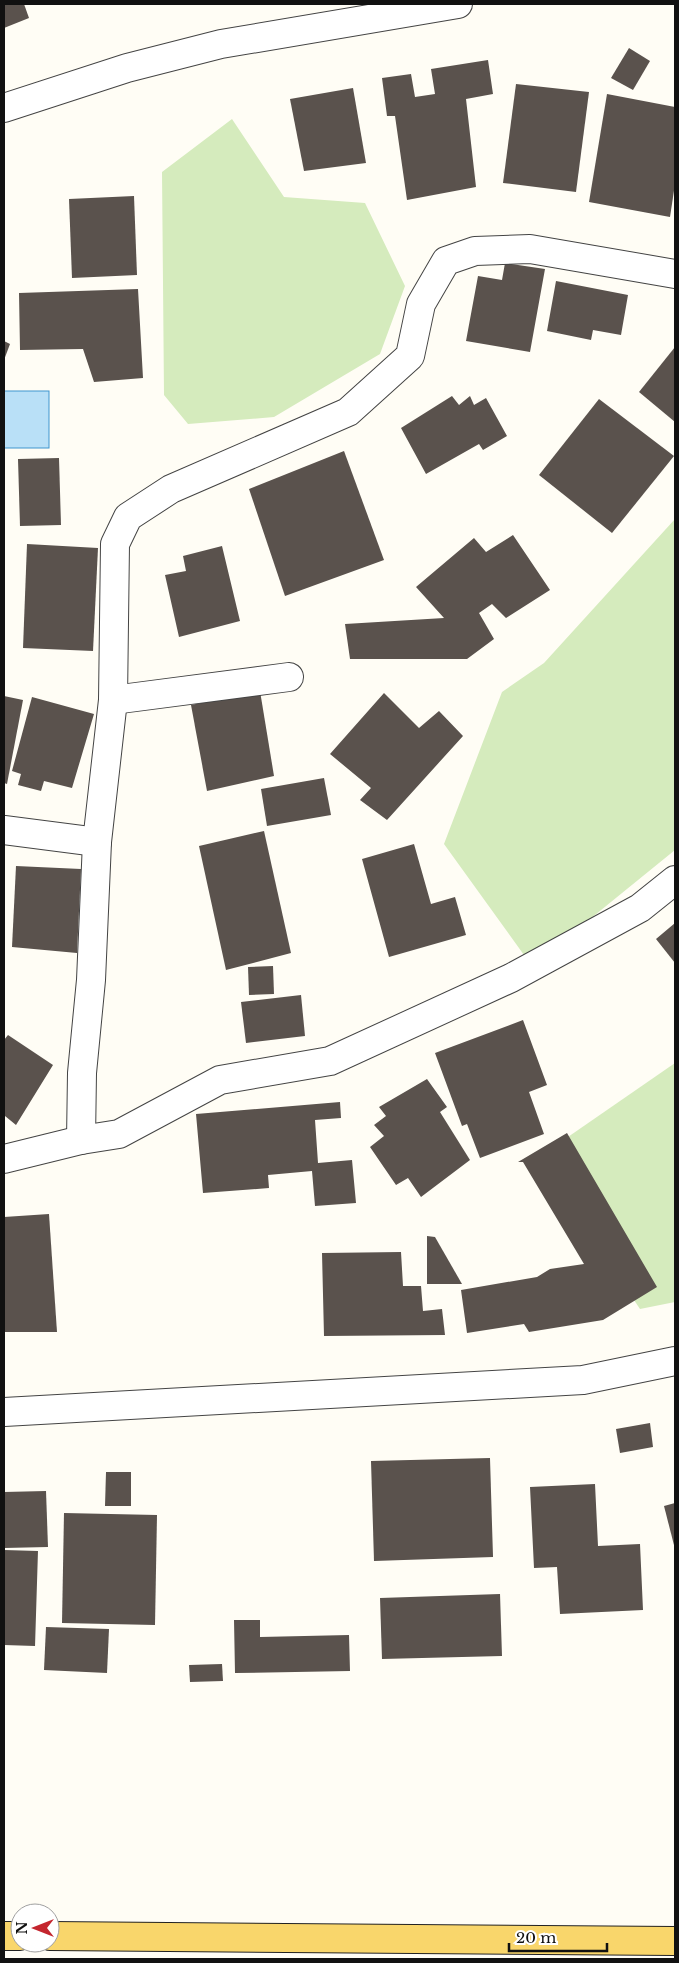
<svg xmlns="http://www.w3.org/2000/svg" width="679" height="1963" viewBox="0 0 679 1963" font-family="'Libre Baskerville',serif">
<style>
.green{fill:#d5ebbd}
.water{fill:#b9e0f7;stroke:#3f96cf}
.building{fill:#5a524d}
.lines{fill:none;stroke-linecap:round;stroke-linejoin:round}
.minor-casing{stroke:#444;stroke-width:30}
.major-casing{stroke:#222;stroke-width:30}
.minor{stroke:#fff;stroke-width:28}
.major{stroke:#f9d66b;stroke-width:28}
</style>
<rect width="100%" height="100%" fill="#fffdf5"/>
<!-- green -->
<g class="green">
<polygon points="232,119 284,197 365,203 405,286 380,354 274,417 188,424 164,395 162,172"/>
<polygon points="675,519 675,850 558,945 524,955 444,844 502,692 544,663"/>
<polygon points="675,1063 675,1302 640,1309 539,1157"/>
</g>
<!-- water -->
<rect class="water" x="4" y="391" width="45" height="57"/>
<!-- building -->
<g class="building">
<polygon points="4,4 24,4 29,18 4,28"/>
<polygon points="629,48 650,61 633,90 611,78"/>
<polygon points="488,60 493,94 466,99 476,187 407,200 395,116 387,116 382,78 411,74 415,97 435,94 431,69"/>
<polygon points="516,84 589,92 576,192 503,183"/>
<polygon points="353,88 366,163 304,171 290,99"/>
<polygon points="607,94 675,107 675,184 670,217 589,202"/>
<polygon points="134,196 137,275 72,278 69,199"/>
<polygon points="505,263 545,269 530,352 466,341 478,276 502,280"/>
<polygon points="556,281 628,295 621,335 593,330 591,340 547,331"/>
<polygon points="138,289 143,378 94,382 83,349 20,350 19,293"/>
<polygon points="4,341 10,344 4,360"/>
<polygon points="675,347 675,422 639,392"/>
<polygon points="452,396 459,405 470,396 474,405 486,398 507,436 483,450 479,444 426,474 401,428"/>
<polygon points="599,399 674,456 612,533 539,475"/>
<polygon points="344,451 384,560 285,596 249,489"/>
<polygon points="59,458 61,525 20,526 18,459"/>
<polygon points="513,535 550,590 506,618 492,604 479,613 494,639 467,659 350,659 345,624 444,618 416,587 474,538 486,552"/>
<polygon points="27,544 98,548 93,651 23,648"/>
<polygon points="222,546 240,621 179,637 165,575 186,571 183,556"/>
<polygon points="260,691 274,776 207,791 191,705"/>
<polygon points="384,693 419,728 439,711 463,736 387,820 360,800 371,788 330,754"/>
<polygon points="4,696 23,700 7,784 4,783"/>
<polygon points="32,697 94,714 72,788 44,781 41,791 18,785 21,774 12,771"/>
<polygon points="324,778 331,815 267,826 261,789"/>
<polygon points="264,831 291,953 226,970 199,846"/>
<polygon points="414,844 431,904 455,897 466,935 389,957 362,859"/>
<polygon points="16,866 81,869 77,953 12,947"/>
<polygon points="675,923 675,963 656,939"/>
<polygon points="273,966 274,994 249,995 248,967"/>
<polygon points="301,995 305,1036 246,1043 241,1002"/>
<polygon points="523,1020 547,1085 529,1092 544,1134 480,1158 467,1124 462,1126 435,1053"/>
<polygon points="8,1035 53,1065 16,1125 5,1116 4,1118 4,1040"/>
<polygon points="427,1079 447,1107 440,1112 470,1160 421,1197 408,1178 396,1185 370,1147 384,1136 374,1125 386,1116 379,1107"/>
<polygon points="340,1102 341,1118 315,1120 318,1163 352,1160 356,1203 315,1206 312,1171 268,1175 269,1188 203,1193 196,1114"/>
<polygon points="567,1133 657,1287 603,1320 529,1332 524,1324 467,1333 461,1290 537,1277 550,1269 584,1264 523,1162 518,1162"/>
<polygon points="49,1214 57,1332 4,1332 4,1217"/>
<polygon points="427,1236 435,1237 462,1284 427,1284"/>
<polygon points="401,1252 403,1286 421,1286 423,1311 442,1309 445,1335 324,1336 322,1253"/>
<polygon points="650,1423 653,1447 620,1453 616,1429"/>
<polygon points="490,1458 493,1557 374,1561 371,1461"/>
<polygon points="106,1472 131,1472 131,1506 105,1506"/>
<polygon points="595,1484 598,1546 640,1544 643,1610 560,1614 557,1567 534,1568 530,1487"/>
<polygon points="46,1491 48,1547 4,1548 4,1492"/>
<polygon points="675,1503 675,1549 664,1506"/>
<polygon points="64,1513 157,1515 155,1625 62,1623"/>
<polygon points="4,1550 38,1551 35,1646 4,1645"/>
<polygon points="500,1594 502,1656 382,1659 380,1598"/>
<polygon points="234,1620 260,1620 260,1637 349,1635 350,1671 235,1673"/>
<polygon points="46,1627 109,1629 107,1673 44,1670"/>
<polygon points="222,1664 223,1681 190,1682 189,1665"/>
</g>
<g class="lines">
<!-- minor casing -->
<g class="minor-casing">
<g id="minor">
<polyline points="4,108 127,68 221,44 458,4"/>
<polyline points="113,700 289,677"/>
<polyline points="4,830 97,842"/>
<polyline points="81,1140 82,1073 91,980 97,842 113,700 115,544 128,517 171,489 348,412 410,356 421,304 446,261 475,251 530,249 675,274"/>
<polyline points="4,1159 81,1140 119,1134 220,1080 330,1061 511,978 640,908 675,880"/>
<polyline points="4,1412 583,1380 675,1361"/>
</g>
</g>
<!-- major casing -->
<g class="major-casing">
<g id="major">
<polyline points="4,1936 20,1936"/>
<polyline points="50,1936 675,1941"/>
</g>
</g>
<!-- minor -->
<use href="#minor" class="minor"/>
<!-- major -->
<use href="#major" class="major"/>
</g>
<!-- border -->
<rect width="679" height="1963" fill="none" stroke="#111111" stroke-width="10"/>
<!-- north arrow -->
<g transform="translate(35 1928) rotate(270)"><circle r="24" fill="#ffffff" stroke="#a0a0a0"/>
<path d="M0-4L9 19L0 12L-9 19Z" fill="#c4262e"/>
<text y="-8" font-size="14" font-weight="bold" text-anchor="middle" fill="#111111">N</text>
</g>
<!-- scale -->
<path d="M509 1943v8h98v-8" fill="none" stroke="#111111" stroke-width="2.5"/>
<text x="516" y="1943" font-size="15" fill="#111111" stroke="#ffffff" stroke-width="4" paint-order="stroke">20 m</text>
</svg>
